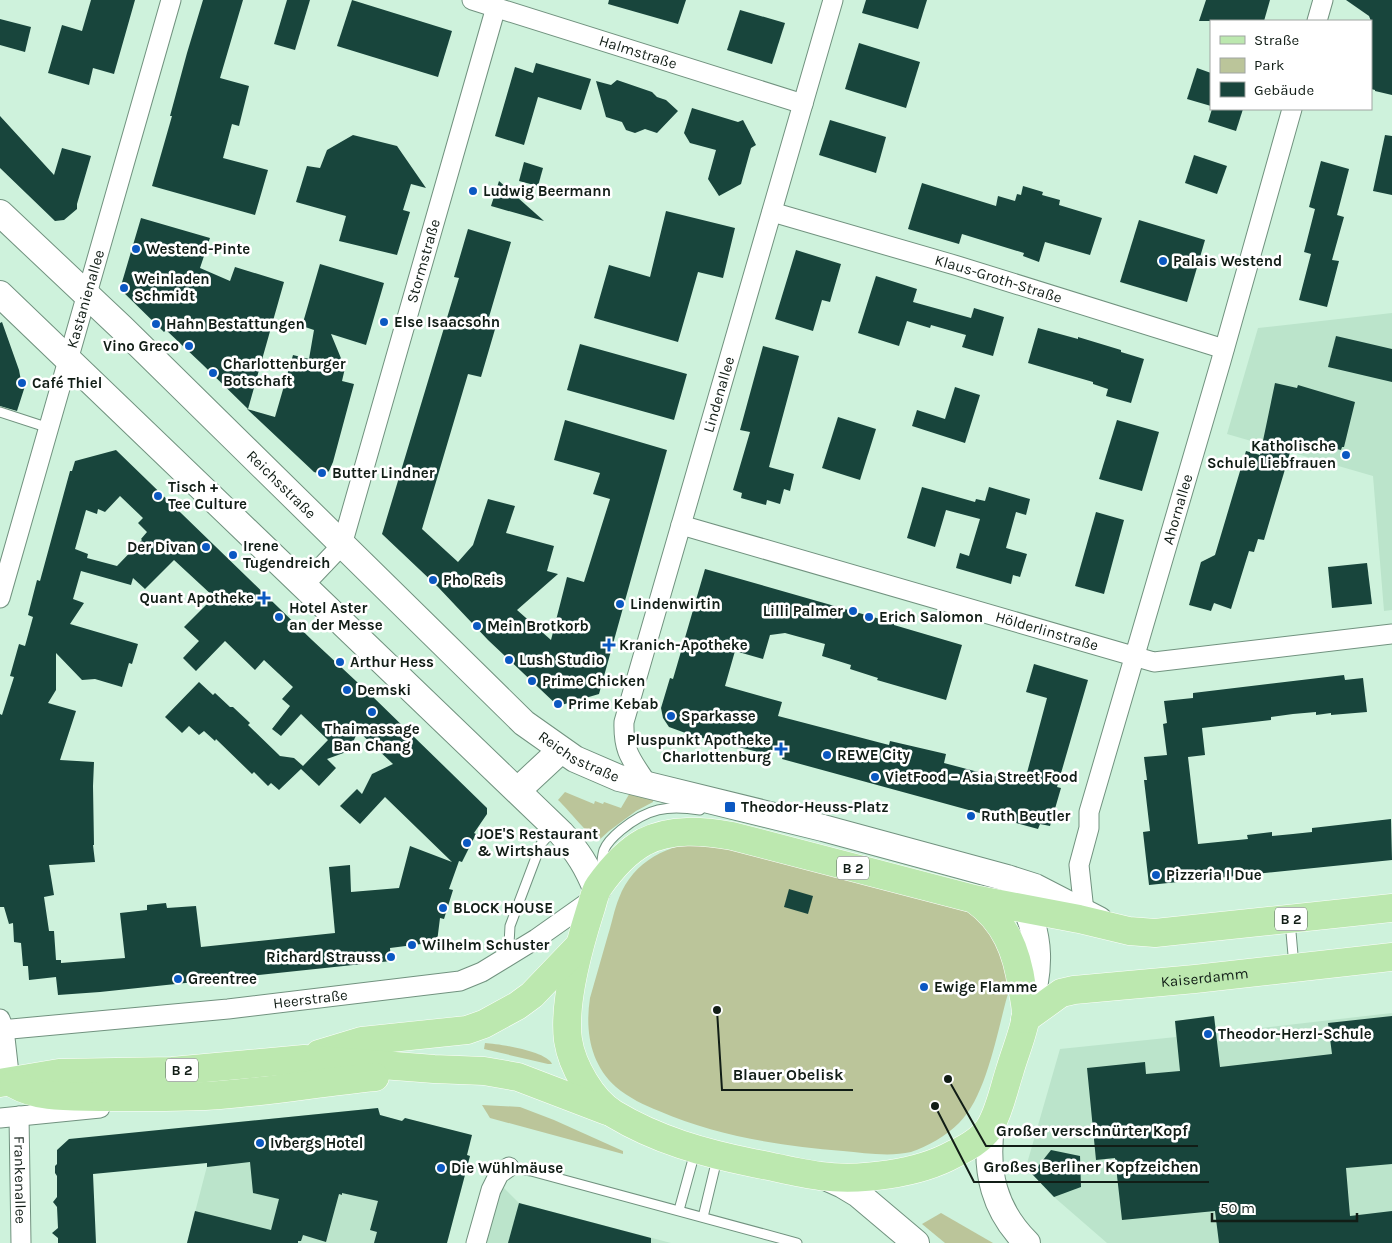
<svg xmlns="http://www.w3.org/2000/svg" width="1392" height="1243" viewBox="0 0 1392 1243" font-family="Karla,sans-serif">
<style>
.built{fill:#bbe4cb}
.green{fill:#bbc59a}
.building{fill:#18453c;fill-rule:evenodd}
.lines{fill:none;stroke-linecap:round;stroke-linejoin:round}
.service-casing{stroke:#71927f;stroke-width:11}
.minor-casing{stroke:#71927f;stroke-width:21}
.secondary-casing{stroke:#71927f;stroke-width:28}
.primary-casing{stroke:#fff;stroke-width:29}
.service{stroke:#fff;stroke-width:9}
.minor{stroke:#fff;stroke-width:19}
.secondary{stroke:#fff;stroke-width:26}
.primary{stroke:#bce8af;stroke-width:28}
.poi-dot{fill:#0b58c2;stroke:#fff;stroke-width:2}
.labels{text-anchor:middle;stroke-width:5;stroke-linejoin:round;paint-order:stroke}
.shield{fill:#fff;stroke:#58615c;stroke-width:1}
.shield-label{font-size:14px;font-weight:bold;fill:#111d16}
.street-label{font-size:15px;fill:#111d16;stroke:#fff}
.poi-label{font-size:15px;font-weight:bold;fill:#111d16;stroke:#fff;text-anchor:start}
.leader{fill:none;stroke:#111d16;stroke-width:2}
.callout-dot{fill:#111d16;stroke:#fff;stroke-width:2}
.callout-label{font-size:16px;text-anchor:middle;font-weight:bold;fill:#111d16;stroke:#fff;stroke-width:5;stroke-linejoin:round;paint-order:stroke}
</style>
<rect width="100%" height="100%" fill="#cef2dc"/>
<!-- built -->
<g class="built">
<polygon points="1392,313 1392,610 1384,611 1373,476 1227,434 1258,328"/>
<polygon points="1392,1013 1392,1243 1107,1243 1054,1197 1026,1167 1060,1049 1176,1037 1175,1021 1214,1016 1217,1033"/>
<polygon points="378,1108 380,1115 401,1121 405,1118 470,1135 470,1144 467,1155 470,1156 447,1243 187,1243 218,1124"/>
<polygon points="502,1186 519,1203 671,1243 486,1243"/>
</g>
<!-- green -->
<g class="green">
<path d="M631,791L653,799V802L636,811L609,831L598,841C592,839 566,807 558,800L565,792L594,804L595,801L603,804L604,802L621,808Z"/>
<path d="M707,842L957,908C967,911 990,923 994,932C998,939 1010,980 1010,987C1010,990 1008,994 1007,997C997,1033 986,1097 959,1123C947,1135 927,1147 911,1152C890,1157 864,1153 843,1151C780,1146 717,1136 659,1111C644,1105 629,1098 616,1087C590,1064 585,1030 590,998C596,977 602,956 608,935C612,923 614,910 619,898C633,861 669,843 707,842Z"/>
<path d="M485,1043C500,1044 546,1051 552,1064H548L484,1049Z"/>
<polygon points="482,1105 520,1107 554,1120 623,1151 623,1154 490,1118"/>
<polygon points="941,1213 993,1243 945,1243 922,1224"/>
</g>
<!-- building -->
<g class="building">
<polygon points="91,0 135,0 114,74 93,68 89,85 48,73 62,25 82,31"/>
<polygon points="203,0 243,0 220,78 249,86 239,126 232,124 223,158 268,170 255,215 152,186 172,116 170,116 187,53"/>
<polygon points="287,0 310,0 295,50 274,44"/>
<polygon points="352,0 452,31 438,77 337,46"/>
<polygon points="609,0 686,0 678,24 608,4"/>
<polygon points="866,0 927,0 918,29 862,13"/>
<polygon points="1206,0 1270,0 1264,21 1199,21"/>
<polygon points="1346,0 1392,0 1392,95 1375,91 1375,90 1371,89 1371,21 1369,16"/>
<polygon points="740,10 785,23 772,64 727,50"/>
<polygon points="0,19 31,27 25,52 0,45"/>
<polygon points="859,43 920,62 906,108 845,89"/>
<polygon points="536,63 591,79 581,110 538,97 524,145 495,136 515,67 533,73"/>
<polygon points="1197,68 1211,73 1211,106 1187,99"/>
<polygon points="617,80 652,92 657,97 666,100 678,111 657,133 645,129 635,133 626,130 622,122 606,117 596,81 611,85"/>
<polygon points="692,108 738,122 743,120 756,145 751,148 741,184 719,196 708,179 716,150 690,143 684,133"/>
<polygon points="1212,109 1243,109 1236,131 1208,122"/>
<polygon points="0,116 54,175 62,148 91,156 77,204 77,209 64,220 55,221 0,168"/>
<polygon points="830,120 886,137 876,173 819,155"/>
<polygon points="353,135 397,146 426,188 411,184 403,210 410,212 397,255 339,241 346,216 296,202 307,166 320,168 327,150"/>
<polygon points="1385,135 1392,136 1392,195 1373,191"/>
<polygon points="1194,155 1227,166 1217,194 1185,183"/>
<polygon points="1321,161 1349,169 1337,215 1344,217 1332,260 1339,261 1327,307 1299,300 1311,254 1304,252 1315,209 1309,207"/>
<polygon points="524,162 543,168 538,186 519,181"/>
<polygon points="499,181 544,221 491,206"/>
<polygon points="922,183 996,206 998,196 1015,201 1017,194 1021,195 1023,186 1043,192 1042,195 1060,200 1059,205 1102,218 1090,255 1045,242 1039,262 1023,256 1024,253 962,234 959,244 908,229"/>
<polygon points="666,211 735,228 723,278 698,272 678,342 594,318 609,265 650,277"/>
<polygon points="141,218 210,238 200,268 230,281 235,267 284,282 248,409 202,364 166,330 164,332 120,289"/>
<polygon points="1139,220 1205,240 1187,302 1120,282"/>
<polygon points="468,229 511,242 489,317 498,319 481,377 468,374 422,529 458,562 473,545 488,499 515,506 506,533 554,546 547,571 558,574 517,610 551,640 567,577 584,582 610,499 593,494 600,473 554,460 565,420 667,450 599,694 558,706 488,640 438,587 382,534 459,278 454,277"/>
<polygon points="796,250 841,264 830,302 822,300 813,331 775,319"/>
<polygon points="320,264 384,283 366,345 331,334 345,368 342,381 354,384 333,462 329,471 324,475 314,472 247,409 275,417 293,355 309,359 314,330 302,326"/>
<polygon points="876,276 917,289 913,302 971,318 974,308 1004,317 993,356 962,347 966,335 931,325 930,328 907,321 899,346 858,333"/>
<polygon points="2,322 19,370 22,386 25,386 17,411 0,406 0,323"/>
<polygon points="1038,328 1078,339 1078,337 1121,350 1121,352 1144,359 1131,403 1106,396 1108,389 1093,384 1093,382 1028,363"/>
<polygon points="1336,336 1392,349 1392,382 1328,367"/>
<polygon points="580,344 687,374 674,420 567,390"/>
<polygon points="763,346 799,356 769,467 794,474 790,491 784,489 780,504 767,500 766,505 741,498 742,493 733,490 750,432 740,430"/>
<polygon points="1275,383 1297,388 1298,385 1355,402 1344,447 1342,447 1341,450 1294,439 1264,540 1258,539 1254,552 1249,551 1231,609 1214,603 1211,611 1189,605 1201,562 1215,555 1246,451 1260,455"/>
<polygon points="955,387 980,395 965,443 912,426 917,410 945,419"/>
<polygon points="838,417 876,429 860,480 822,468"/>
<polygon points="1117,420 1159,432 1142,491 1099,479"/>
<path d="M116,450L312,640L371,695L487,808V814L474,833L476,834L462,862L459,861L449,889L453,890L444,919L440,918L437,942L390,948L391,961L100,992L58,995L56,977L29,980L28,966H23L21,943L14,942L13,923L9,924L4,907H0V714L2,715L14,677L10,676L19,644L25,646L33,617L28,615L37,580L40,581L70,471H72L75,461ZM120,496L143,518L138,523L147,532L141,539L142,540L117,566L87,558L88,554L75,549L86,510L97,514L98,509L105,512ZM174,560L214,597L184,627L199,641L183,658L196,671L225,641L255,670L264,660L293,687L282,699L290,706L272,729L281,736L301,714L328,740L303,766L294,758L280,756L248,725L250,723L233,707H230L215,693L213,695L199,682L165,717L182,733L189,726L199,735L204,731L215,741L216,739L252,774L254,772L268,786L271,783L279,790L301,769L319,786L336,768L327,759L349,751L358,731L393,764L372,774L362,794L357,789L340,806L360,824L385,797L452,862L410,846L399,888L351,892L350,865L329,867L335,933L201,947L196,906L167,908L166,903L147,905V910L120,913L125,958L61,963V960H56L54,931H49L44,897L54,895L49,865L95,862L93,845H94L93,786L94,762L60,760L76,711L48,703L56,690V653L82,680L95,679L122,687L129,663L132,664L138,644L70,624L84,603L73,599L81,571L131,585L133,578L145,589Z"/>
<polygon points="922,487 975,502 976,499 985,501 989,487 1030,499 1026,515 1016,512 1006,548 1027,554 1020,577 1013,575 1011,584 956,568 960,553 969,556 980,519 946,510 935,547 907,538"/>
<polygon points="1096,512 1124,520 1104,594 1075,586"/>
<polygon points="1367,563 1372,604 1332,608 1328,567"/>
<polygon points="705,569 894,623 894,625 962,645 946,700 877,680 878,678 850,669 851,665 822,656 825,644 785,633 770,635 763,659 735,651 725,686 782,702 778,716 889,745 890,741 946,754 944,763 1024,784 1047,698 1026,692 1034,664 1088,680 1057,787 1061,788 1050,826 1040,824 1038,829 782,759 786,746 762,753 691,735 669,727 663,718 661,708 670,678 673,679"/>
<polygon points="1344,675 1345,680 1363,678 1367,712 1331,715 1331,713 1316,715 1316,712 1293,714 1271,717 1271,720 1202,728 1205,755 1188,757 1198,844 1248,839 1247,835 1272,832 1272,836 1293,834 1312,832 1312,828 1391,819 1392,860 1149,885 1143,832 1150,831 1144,780 1147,780 1144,757 1167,755 1163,724 1167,723 1164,701 1193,698 1193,693"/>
<polygon points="789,889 813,896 808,914 784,907"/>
<polygon points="1214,1016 1220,1067 1332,1054 1328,1023 1392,1016 1392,1164 1346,1168 1350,1216 1392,1211 1392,1243 1219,1243 1215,1211 1122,1220 1115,1158 1096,1160 1087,1068 1145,1062 1146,1074 1180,1071 1175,1021"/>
<polygon points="378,1108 380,1115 402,1121 405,1118 472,1135 467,1155 470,1156 447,1243 374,1243 377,1232 370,1230 378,1201 342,1193 342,1195 339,1194 326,1242 303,1235 301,1241 298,1241 298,1243 187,1243 195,1211 271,1230 279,1199 253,1193 250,1162 207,1167 207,1163 93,1174 96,1243 58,1243 58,1238 52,1233 58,1228 57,1207 53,1202 57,1197 57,1176 55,1173 55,1166 57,1164 57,1150 69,1139"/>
<polygon points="1051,1150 1080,1156 1081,1187 1054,1197 1032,1174"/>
<polygon points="519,1203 651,1238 651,1243 508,1243"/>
</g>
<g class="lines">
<!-- service casing -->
<g class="service-casing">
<g id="service">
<polyline points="0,412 49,428"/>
<path d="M601,870C602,863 602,856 604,850C607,842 615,835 621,830C648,808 667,805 700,810"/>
<polyline points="1290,921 1294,966"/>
<polyline points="514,951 509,944 510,926 541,844 554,829"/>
<polyline points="509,1167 531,1171 797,1243"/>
<polyline points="679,1210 695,1152"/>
<polyline points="703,1217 717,1159"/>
</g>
</g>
<!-- minor casing -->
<g class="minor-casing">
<g id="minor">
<path id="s1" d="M472,0L803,104"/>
<polyline points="1317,21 1323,0"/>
<path id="s2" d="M772,212L958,266L1224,349"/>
<path id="s3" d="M681,525L1154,662L1392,634"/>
<path id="s4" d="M303,586L342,545L496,7"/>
<path id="s5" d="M0,598L171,0"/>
<path id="s6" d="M648,785C632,760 623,753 624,722L833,0"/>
<path id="s7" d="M1084,911L1079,865L1089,828V812L1221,361L1292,109"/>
<polyline points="0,1019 4,1029 10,1082"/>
<path id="s8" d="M0,1030L228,1009L460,981L482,972L536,939L594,898"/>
<path id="s9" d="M19,1116L21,1243"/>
<polyline points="0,1118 100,1108"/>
<polyline points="476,1243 491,1190 499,1174 509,1167"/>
</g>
</g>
<!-- secondary casing -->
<g class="secondary-casing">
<g id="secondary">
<path id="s10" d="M0,213L122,328L524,723L575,759L619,778L823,828L1007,878L1035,887L1099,920"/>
<path d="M0,294L561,833C578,852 587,866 597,891"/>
<polyline points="518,790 561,750"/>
<path d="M1018,893C1043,934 1041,973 1026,1017"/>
<path d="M991,1127C985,1172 994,1210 1027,1243"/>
<polyline points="823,1176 843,1185 858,1194 916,1243"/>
</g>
</g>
<!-- primary casing -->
<g class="primary-casing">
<g id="primary">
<path d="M974,899C1005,921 1017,951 1022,988C1024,997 1026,1006 1026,1015C1025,1029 1014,1055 1010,1070C1004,1088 1000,1109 991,1125C984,1138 967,1148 954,1154C918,1174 861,1181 820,1176C798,1173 775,1167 753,1163C704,1153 657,1140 614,1114C592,1101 572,1066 568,1040C563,1003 579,946 590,911C593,903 594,893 599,886C611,869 626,852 644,842C671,828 703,831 732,836L974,899L1079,919L1129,931L1155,933L1392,908"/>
<path id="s11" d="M1025,1019L1061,993L1074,990L1195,979L1392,957"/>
<polyline points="319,1054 362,1041 467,1030 484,1024 517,1006 532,995 578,947"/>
<polyline points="0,1083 59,1073 172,1071 304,1059 434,1069 484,1071 518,1077 607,1111"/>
<path d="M14,1084C40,1099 73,1096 103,1097C142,1097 181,1098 220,1095C272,1091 323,1082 375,1077"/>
</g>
</g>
<!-- service -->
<use href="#service" class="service"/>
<!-- minor -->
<use href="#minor" class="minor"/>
<!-- secondary -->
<use href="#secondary" class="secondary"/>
<!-- primary -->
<use href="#primary" class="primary"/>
</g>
<!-- markers -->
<g class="poi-dot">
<circle cx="473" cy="191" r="5"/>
<circle cx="136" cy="249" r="5"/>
<circle cx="1163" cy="261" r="5"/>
<circle cx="124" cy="288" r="5"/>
<circle cx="384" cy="322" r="5"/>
<circle cx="156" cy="324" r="5"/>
<circle cx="189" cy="346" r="5"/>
<circle cx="213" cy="373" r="5"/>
<circle cx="22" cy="383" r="5"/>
<circle cx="1346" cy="455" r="5"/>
<circle cx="322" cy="473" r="5"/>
<circle cx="158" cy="496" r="5"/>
<circle cx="206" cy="547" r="5"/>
<circle cx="233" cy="555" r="5"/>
<circle cx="433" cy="580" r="5"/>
<path d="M261.5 590.5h5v5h5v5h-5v5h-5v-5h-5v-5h5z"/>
<circle cx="620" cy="604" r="5"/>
<circle cx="853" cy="611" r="5"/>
<circle cx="279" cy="617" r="5"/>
<circle cx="869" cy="617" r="5"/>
<circle cx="477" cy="626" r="5"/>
<path d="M606.5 637.5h5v5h5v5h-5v5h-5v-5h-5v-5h5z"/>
<circle cx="509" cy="660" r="5"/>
<circle cx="340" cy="662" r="5"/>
<circle cx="532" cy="681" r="5"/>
<circle cx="347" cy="690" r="5"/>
<circle cx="558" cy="704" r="5"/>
<circle cx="372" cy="712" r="5"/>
<circle cx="671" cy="716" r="5"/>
<path d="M778.5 741.5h5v5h5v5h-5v5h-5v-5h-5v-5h5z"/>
<circle cx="827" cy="755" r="5"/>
<circle cx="875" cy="777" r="5"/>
<rect x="724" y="801" width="12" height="12" rx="2.5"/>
<circle cx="971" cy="816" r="5"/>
<circle cx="467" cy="843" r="5"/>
<circle cx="1156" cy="875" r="5"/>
<circle cx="443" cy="908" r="5"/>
<circle cx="412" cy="945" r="5"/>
<circle cx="391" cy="957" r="5"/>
<circle cx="178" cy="979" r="5"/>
<circle cx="924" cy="987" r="5"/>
<circle cx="1208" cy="1034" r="5"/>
<circle cx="260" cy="1143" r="5"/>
<circle cx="441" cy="1168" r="5"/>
</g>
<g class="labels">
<!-- shield labels -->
<g class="shield">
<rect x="837" y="856.5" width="32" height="23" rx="4"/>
<rect x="1275" y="907.5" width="32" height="23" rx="4"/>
<rect x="166" y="1058.5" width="32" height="23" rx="4"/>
</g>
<g class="shield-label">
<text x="853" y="873">B 2</text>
<text x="1291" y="924">B 2</text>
<text x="182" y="1075">B 2</text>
</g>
<!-- street labels -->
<g class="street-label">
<text dy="5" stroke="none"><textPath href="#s1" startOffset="174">Halmstraße</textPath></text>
<text dy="5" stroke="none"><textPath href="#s4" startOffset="352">Stormstraße</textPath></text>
<text dy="5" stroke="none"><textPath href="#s2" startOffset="236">Klaus-Groth-Straße</textPath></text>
<text dy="5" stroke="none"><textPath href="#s5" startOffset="311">Kastanienallee</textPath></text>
<text dy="5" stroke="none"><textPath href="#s6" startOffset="410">Lindenallee</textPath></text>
<text dy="5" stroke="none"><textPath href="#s10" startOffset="391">Reichsstraße</textPath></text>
<text dy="5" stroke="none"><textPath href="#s7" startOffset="416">Ahornallee</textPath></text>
<text dy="5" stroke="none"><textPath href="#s3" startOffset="381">Hölderlinstraße</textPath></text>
<text dy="5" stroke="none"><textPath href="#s10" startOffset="796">Reichsstraße</textPath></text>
<text dy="5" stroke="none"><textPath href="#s11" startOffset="189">Kaiserdamm</textPath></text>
<text dy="5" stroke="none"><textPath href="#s8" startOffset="312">Heerstraße</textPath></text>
<text dy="5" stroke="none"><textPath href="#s9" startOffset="64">Frankenallee</textPath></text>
</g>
<!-- poi labels -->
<g class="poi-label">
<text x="483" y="196">Ludwig Beermann</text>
<text x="146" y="254">Westend-Pinte</text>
<text x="1173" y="266">Palais Westend</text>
<text x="134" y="284">Weinladen<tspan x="134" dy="17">Schmidt</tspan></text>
<text x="394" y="327">Else Isaacsohn</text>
<text x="166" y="329">Hahn Bestattungen</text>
<text x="179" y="351" text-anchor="end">Vino Greco</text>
<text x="223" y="369">Charlottenburger<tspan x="223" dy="17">Botschaft</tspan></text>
<text x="32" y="388">Café Thiel</text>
<text x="1336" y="451" text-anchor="end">Katholische<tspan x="1336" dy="17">Schule Liebfrauen</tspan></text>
<text x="332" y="478">Butter Lindner</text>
<text x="168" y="492">Tisch +<tspan x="168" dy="17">Tee Culture</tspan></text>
<text x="243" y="551">Irene<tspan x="243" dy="17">Tugendreich</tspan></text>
<text x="196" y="552" text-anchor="end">Der Divan</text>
<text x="443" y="585">Pho Reis</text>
<text x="254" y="603" text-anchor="end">Quant Apotheke</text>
<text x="630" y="609">Lindenwirtin</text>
<text x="289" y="613">Hotel Aster<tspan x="289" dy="17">an der Messe</tspan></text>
<text x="843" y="616" text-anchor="end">Lilli Palmer</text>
<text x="879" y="622">Erich Salomon</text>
<text x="487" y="631">Mein Brotkorb</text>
<text x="619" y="650">Kranich-Apotheke</text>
<text x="519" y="665">Lush Studio</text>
<text x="350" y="667">Arthur Hess</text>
<text x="542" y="686">Prime Chicken</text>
<text x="357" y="695">Demski</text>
<text x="568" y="709">Prime Kebab</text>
<text x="681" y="721">Sparkasse</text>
<text x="372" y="734" text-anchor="middle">Thaimassage<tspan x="372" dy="17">Ban Chang</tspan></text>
<text x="771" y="745" text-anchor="end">Pluspunkt Apotheke<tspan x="771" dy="17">Charlottenburg</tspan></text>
<text x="837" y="760">REWE City</text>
<text x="885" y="782">VietFood – Asia Street Food</text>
<text x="741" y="812">Theodor-Heuss-Platz</text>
<text x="981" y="821">Ruth Beutler</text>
<text x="477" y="839">JOE'S Restaurant<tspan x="477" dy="17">&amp; Wirtshaus</tspan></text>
<text x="1166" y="880">Pizzeria I Due</text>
<text x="453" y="913">BLOCK HOUSE</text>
<text x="422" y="950">Wilhelm Schuster</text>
<text x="381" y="962" text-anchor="end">Richard Strauss</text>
<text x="188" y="984">Greentree</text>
<text x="934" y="992">Ewige Flamme</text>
<text x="1218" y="1039">Theodor-Herzl-Schule</text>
<text x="270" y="1148">Ivbergs Hotel</text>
<text x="451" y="1173">Die Wühlmäuse</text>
</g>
</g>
<!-- callouts -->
<path class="leader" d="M717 1010L722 1090H853M948 1079L986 1146H1198M935 1106L974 1182H1209"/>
<g class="callout-dot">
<circle cx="717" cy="1010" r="5"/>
<circle cx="948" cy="1079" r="5"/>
<circle cx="935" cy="1106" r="5"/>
</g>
<g class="callout-label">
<text x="788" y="1080">Blauer Obelisk</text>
<text x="1092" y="1136">Großer verschnürter Kopf</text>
<text x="1091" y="1172">Großes Berliner Kopfzeichen</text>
</g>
<!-- legend -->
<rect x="1210" y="20" width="162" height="90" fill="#ffffff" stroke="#a0a5a2"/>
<rect x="1220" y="36" width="25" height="8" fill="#bce8af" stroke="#a0a5a2"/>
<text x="1254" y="45" font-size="15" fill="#111d16">Straße</text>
<rect x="1220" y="58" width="25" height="15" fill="#bbc59a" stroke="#a0a5a2"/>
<text x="1254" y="70" font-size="15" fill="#111d16">Park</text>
<rect x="1220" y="82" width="25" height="15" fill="#18453c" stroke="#a0a5a2"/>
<text x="1254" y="95" font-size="15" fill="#111d16">Gebäude</text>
<!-- scale -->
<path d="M1212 1213v8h145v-8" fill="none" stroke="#111d16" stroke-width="2.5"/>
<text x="1220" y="1213" font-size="15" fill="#111d16" stroke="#ffffff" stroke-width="4" paint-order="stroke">50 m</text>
</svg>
